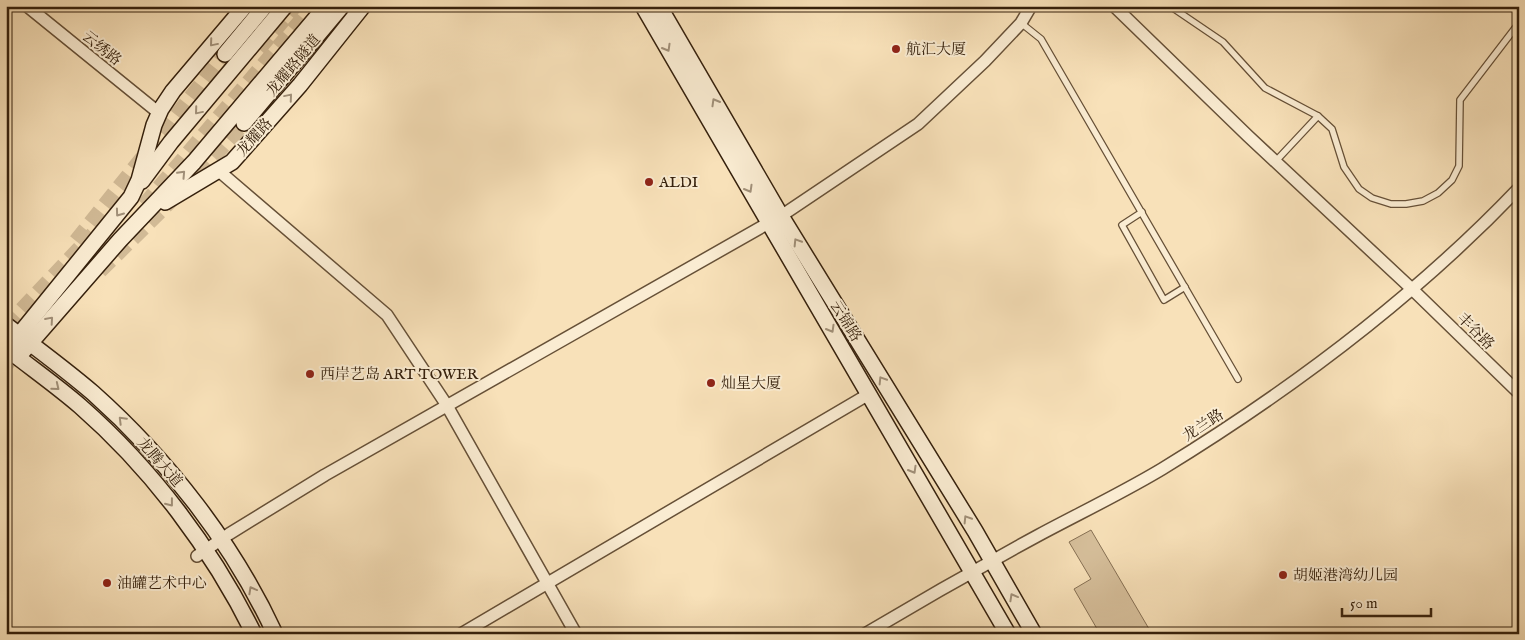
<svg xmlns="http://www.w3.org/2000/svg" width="1525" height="640" viewBox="0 0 1525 640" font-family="'IM FELL English','Noto Serif SC',serif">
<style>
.green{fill:#d7c09c;stroke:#867054}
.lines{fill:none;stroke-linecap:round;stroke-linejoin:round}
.secondary-tunnel{stroke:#d1ba96;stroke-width:15;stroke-dasharray:15 8;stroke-linecap:butt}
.service-casing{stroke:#665037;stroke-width:8}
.minor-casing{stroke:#665037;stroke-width:14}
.secondary-casing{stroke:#35200c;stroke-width:18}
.service{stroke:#faecd2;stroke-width:5.5}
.minor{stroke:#faecd2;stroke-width:11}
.secondary{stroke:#faecd2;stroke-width:15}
.oneway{stroke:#a19079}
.poi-dot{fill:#8f2418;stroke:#faecd2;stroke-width:2}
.labels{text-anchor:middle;stroke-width:4;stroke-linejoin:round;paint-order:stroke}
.street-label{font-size:15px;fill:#35200c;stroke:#faecd2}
.poi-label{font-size:15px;fill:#35200c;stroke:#faecd2;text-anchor:start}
</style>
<rect width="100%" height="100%" fill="#f8e1b9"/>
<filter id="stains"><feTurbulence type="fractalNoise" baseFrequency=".004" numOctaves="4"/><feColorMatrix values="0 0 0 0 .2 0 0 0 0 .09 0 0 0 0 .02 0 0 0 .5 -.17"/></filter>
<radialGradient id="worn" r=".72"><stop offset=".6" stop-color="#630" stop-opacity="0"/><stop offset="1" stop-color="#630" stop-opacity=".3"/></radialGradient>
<!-- green -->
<polygon class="green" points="1091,530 1152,634 1100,634 1074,589 1091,579 1069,542"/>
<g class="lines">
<!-- secondary-tunnel -->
<g class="secondary-tunnel">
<polyline points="259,49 295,6"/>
<polyline points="144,205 313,6"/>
<polyline points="76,241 225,54"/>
<polyline points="100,271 199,173 244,123"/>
<polyline points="43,316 80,276"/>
<polyline points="6,326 93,234"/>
<polyline points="6,365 22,345"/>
</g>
<!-- service casing -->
<g class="service-casing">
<g id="service">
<polyline points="1170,6 1223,42 1265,88 1318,116 1332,129 1344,167 1359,189 1372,198 1391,204 1406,204 1423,201 1438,193 1452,180 1459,166 1460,100 1519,23"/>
<polyline points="1021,23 1041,39 1238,379"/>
<polyline points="1275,162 1318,116"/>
<polyline points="1142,212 1122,225 1164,300 1185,287"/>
</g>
</g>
<!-- minor casing -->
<g class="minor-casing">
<g id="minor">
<polyline points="27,6 159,113"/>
<polyline points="1114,6 1248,136 1413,290 1519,393"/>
<polyline points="219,171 387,315 446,404 576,634"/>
<polyline points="197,556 229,534 325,475 781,216 918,124 985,61 1021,23 1031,6"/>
<polyline points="461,634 869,394"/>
<path d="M865,634C922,600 980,567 1039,535C1080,513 1122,493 1162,469C1291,390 1414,298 1519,188"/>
</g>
</g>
<!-- secondary casing -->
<g class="secondary-casing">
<g id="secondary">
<polyline points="643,6 1008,634"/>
<polyline points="659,6 781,216 975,531 1034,634"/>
<polyline points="225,54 265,6"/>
<polyline points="244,123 342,6"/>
<polyline points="142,181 171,142 285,6"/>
<polyline points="165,202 232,162 300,85 363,6"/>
<path d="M6,325C35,347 65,369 93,393C167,459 233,543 275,634"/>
<polyline points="6,351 131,197 139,180 154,125 161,109 173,91 245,6"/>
<path d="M11,352C34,370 58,387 80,406C152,469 212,549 254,634"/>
<polyline points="18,357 120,240 194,162 326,6"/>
</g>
</g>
<!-- service -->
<use href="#service" class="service"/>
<!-- minor -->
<use href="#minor" class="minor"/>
<!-- secondary -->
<use href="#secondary" class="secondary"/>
</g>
<!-- one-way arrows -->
<defs><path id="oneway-chevron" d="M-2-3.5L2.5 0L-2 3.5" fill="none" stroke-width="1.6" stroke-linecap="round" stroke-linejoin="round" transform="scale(1.25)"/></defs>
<g class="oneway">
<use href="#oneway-chevron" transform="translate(213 43) rotate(130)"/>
<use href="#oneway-chevron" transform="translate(667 48) rotate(60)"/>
<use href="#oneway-chevron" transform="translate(289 97) rotate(-50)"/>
<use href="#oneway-chevron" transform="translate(715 102) rotate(-120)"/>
<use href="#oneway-chevron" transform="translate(198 111) rotate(130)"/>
<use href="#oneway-chevron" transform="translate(182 174) rotate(-47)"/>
<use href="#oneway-chevron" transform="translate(749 189) rotate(60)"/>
<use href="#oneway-chevron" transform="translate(119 213) rotate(126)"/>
<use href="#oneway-chevron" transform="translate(797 242) rotate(-122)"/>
<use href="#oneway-chevron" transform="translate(50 320) rotate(-49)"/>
<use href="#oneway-chevron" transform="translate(831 329) rotate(60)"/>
<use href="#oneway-chevron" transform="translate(882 380) rotate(-122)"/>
<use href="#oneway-chevron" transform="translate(56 387) rotate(39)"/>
<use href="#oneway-chevron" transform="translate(122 420) rotate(-135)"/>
<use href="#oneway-chevron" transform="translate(913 470) rotate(60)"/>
<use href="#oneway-chevron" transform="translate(170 503) rotate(52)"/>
<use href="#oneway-chevron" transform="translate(967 519) rotate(-122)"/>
<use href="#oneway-chevron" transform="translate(252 590) rotate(-119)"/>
<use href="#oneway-chevron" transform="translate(1013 597) rotate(-119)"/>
</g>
<!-- markers -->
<g class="poi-dot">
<circle cx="896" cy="49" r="5"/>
<circle cx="649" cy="182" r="5"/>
<circle cx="310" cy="374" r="5"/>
<circle cx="711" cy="383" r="5"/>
<circle cx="1283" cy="575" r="5"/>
<circle cx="107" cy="583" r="5"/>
</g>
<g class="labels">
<!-- street labels -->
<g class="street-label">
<text transform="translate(102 48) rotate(39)" y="5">云绣路</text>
<text transform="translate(293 65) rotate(-50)" y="5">龙耀路隧道</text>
<text transform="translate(254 137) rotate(-48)" y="5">龙耀路</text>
<text transform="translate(846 321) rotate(58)" y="5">云锦路</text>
<text transform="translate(1476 331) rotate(45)" y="5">丰谷路</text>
<text transform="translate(1203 425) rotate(-33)" y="5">龙兰路</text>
<text transform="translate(160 462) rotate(49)" y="5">龙腾大道</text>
</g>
<!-- poi labels -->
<g class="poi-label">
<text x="906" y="54">航汇大厦</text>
<text x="659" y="187">ALDI</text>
<text x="320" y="379">西岸艺岛 ART TOWER</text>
<text x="721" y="388">灿星大厦</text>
<text x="1293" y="580">胡姬港湾幼儿园</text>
<text x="117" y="588">油罐艺术中心</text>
</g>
</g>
<!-- margin -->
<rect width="1525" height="640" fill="none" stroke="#f8e1b9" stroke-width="25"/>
<rect x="8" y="8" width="1510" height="625" fill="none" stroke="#35200c" stroke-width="2.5"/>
<rect x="12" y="12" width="1500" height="615" fill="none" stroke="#35200c"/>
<!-- scale -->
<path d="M1342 608v8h89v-8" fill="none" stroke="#35200c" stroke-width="2.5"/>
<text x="1350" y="608" font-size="15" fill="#35200c" stroke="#faecd2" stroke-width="4" paint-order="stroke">50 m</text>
<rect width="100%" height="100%" filter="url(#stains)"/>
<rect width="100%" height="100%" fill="url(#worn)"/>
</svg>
